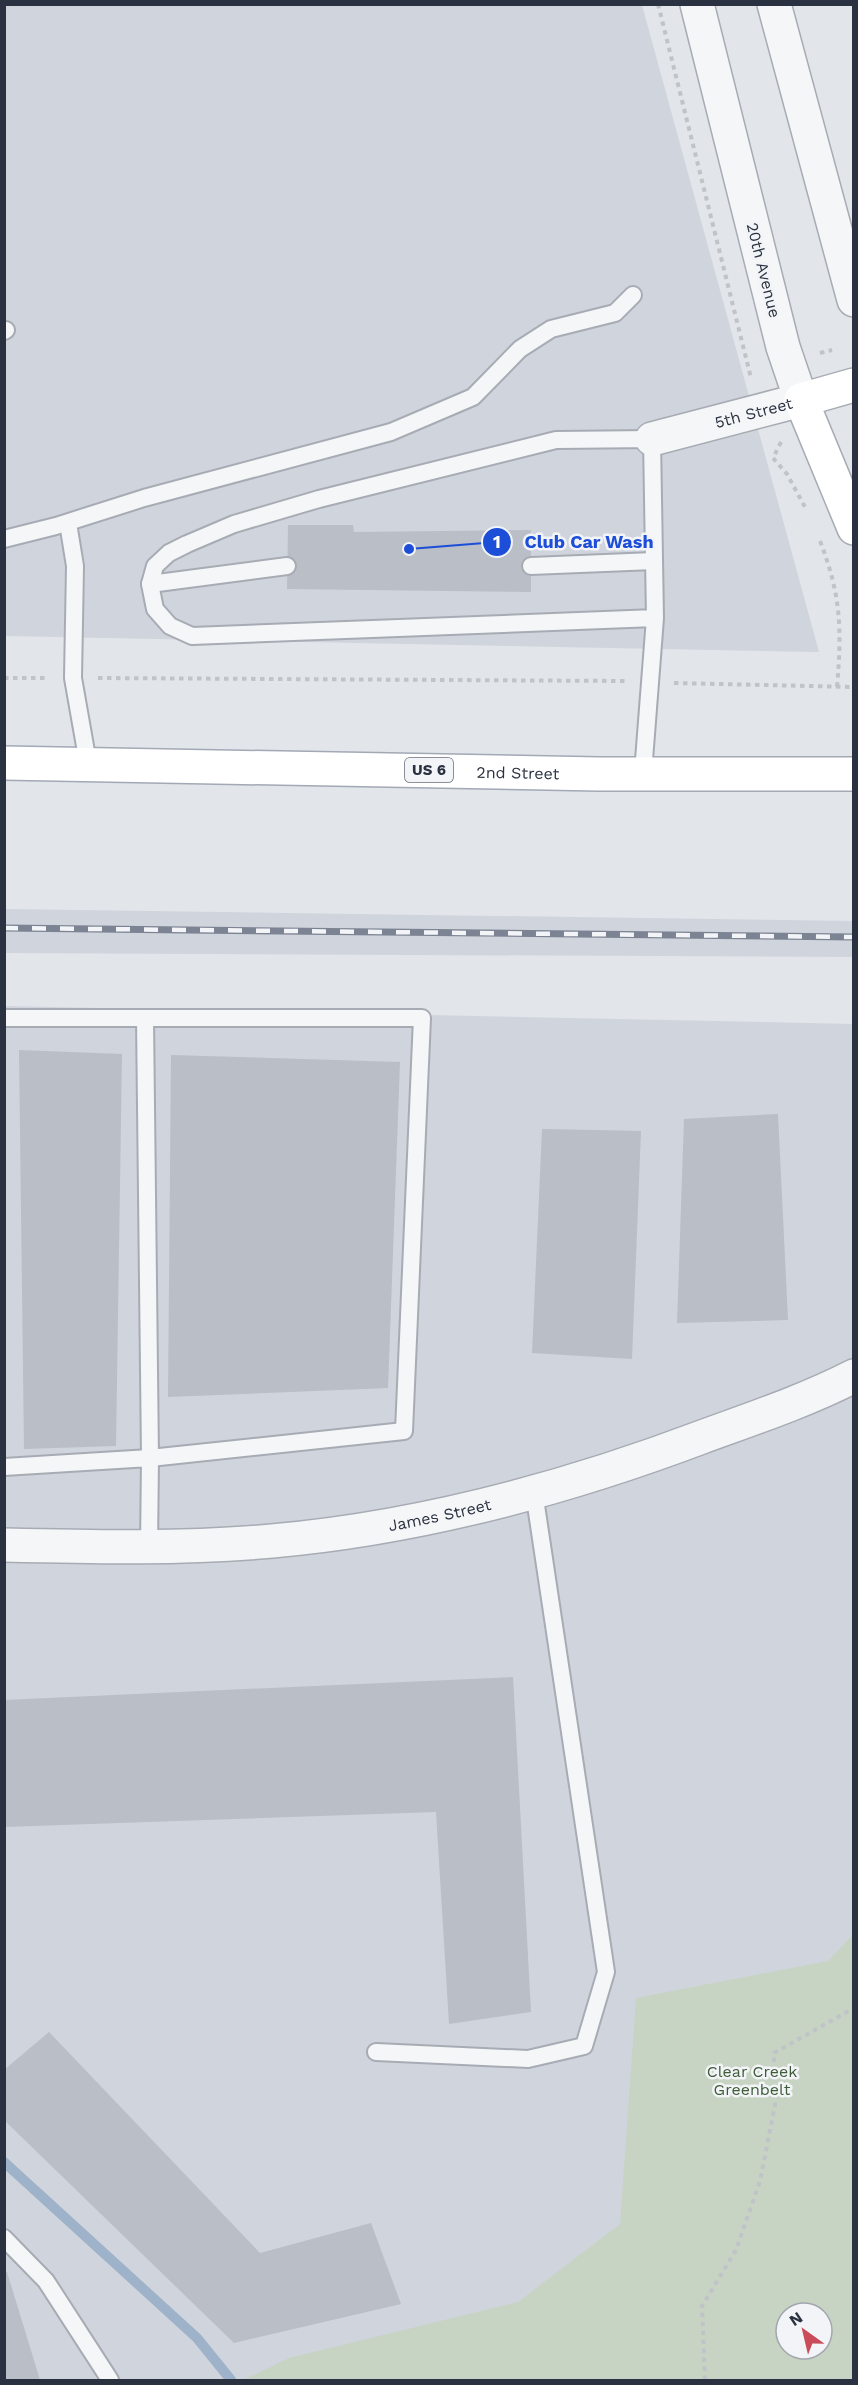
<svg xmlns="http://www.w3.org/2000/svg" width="858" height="2385" viewBox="0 0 858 2385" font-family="'Work Sans',sans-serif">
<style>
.built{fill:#d0d4dc}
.green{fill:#c7d4c3;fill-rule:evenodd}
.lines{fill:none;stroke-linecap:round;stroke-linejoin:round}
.stream{stroke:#9eb2c9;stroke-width:10}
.building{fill:#b9bec7}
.lane-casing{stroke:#a7acb4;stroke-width:20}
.street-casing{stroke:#a7acb4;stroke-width:36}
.secondary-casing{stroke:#a7acb4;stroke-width:36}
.primary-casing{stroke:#a2a9b5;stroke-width:36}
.path{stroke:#c0c3c8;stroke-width:4;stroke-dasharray:4.5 4.5;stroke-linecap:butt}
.lane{stroke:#f5f6f8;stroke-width:16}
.street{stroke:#f5f6f8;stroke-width:33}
.secondary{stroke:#fff;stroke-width:33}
.primary{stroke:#fff;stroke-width:33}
.rail-casing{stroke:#7c8493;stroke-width:7}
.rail{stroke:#f2f4f7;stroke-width:4.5;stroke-dasharray:14;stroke-linecap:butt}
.labels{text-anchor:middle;stroke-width:5;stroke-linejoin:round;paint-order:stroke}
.shield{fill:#f2f4f7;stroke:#666c78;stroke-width:1.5}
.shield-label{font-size:15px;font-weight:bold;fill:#2a3241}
.street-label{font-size:16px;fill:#2a3241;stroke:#f2f4f7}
.park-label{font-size:16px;fill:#3e5d38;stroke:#f2f4f7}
.leader{fill:none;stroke:#1d4ed8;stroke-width:2}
.callout-dot{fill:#1d4ed8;stroke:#f2f4f7;stroke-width:2}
.mark-label{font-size:18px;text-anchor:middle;font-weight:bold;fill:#fff}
.callout-label{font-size:18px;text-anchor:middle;font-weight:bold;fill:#1d4ed8;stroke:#f2f4f7;stroke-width:5;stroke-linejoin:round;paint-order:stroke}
</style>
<rect width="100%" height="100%" fill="#e2e5ea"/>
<!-- built -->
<g class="built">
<polygon points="5,5 642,5 819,652 5,636"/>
<polygon points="5,909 853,921 853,957 5,953"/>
<polygon points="5,1006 853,1024 853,1956 684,2268 302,2380 5,2380"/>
</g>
<!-- green -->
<path class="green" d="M853,1935V2380H243L289,2358L518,2302L620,2224L636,1998L828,1961ZM786,2313H822V2349H786Z"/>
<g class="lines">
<!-- stream -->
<polyline class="stream" points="4,2162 197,2338 231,2380"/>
</g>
<!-- building -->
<g class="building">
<polygon points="288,525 353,525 354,532 531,530 531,592 287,589"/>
<polygon points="19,1050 122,1054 116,1446 24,1449"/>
<polygon points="171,1055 400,1062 388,1388 168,1397"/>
<polygon points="778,1114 788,1320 677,1323 684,1119"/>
<polygon points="542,1129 641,1131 632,1359 532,1353"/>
<polygon points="513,1677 531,2012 449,2024 436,1812 4,1827 4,1700"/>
<polygon points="49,2032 260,2253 371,2223 401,2304 234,2343 4,2120 4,2070"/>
<polygon points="4,2272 7,2272 40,2380 4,2380"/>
</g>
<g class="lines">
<!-- lane casing -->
<g class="lane-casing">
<g id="lane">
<polyline points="4,331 6,330"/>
<polyline points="68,523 75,566 73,678 88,763"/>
<polyline points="4,539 56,526 144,498 391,432 473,397 520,349 551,329 615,313 633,295"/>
<polyline points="531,566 654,561"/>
<polyline points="150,584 287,566"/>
<polyline points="643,773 655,618 652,439 556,440 319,499 234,524 187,544 169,553 155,566 150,584 155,609 170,626 192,636 655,618"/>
<polyline points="4,1018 422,1018 404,1431 150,1458 145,1018"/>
<polyline points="4,1467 150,1458 149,1548"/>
<polyline points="376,2052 528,2059 584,2046 606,1972 534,1492"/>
<polyline points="4,2238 46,2281 110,2380"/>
</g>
</g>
<!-- street casing -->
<g class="street-casing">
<g id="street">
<polyline points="774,4 854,300"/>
<path id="s1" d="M652,439L801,400L783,347L697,4"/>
<path id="s2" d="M4,1545C94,1547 183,1549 272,1541C419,1528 564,1489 702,1437C754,1418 805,1401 854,1376"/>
</g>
</g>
<!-- secondary casing -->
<g class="secondary-casing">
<polyline id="secondary" points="854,385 801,400 854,528"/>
</g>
<!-- primary casing -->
<g class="primary-casing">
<g id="primary">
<path id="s3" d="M4,763L599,774H854"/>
</g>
</g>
<!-- path -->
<g class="path">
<polyline points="658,4 751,378"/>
<polyline points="820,353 832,350"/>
<polyline points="781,442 773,458 787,474 806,509"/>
<path d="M820,541C841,595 842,629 837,687"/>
<polyline points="4,678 49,678"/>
<polyline points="98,678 625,681"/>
<polyline points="674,683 854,687"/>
<polyline points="705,2380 702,2306 736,2250 760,2181 775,2105 774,2053 854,2008"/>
</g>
<!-- lane -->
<use href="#lane" class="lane"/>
<!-- street -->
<use href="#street" class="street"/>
<!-- secondary -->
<use href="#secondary" class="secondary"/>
<!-- primary -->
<use href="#primary" class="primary"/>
<!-- rail casing -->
<g class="rail-casing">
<polyline id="rail" points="4,928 854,937"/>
</g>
<!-- rail -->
<use href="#rail" class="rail"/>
</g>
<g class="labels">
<!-- shield labels -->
<rect class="shield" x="405" y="758" width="48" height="24" rx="4.5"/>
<g class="shield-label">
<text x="429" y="775">US 6</text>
</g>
<!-- street labels -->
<g class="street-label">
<text transform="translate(764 270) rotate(76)" y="6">20th Avenue</text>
<text dy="6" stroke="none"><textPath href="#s1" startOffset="105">5th Street</textPath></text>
<text dy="6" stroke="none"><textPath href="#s3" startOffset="514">2nd Street</textPath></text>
<text dy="6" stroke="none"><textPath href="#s2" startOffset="438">James Street</textPath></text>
</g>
<!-- park labels -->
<g class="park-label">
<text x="752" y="2077">Clear Creek<tspan x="752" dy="18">Greenbelt</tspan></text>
</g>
</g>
<!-- callouts -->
<path class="leader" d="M409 549L497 542"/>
<g class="callout-dot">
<circle cx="409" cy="549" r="6"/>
<circle cx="497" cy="542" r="15"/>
</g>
<g class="mark-label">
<text x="497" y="548">1</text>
</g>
<g class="callout-label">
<text x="589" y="548">Club Car Wash</text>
</g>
<!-- border -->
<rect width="858" height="2385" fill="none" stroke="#2a3241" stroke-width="12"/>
<!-- north arrow -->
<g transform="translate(804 2331) rotate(326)"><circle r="28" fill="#f2f4f7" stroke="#a2a6ae" stroke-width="1.5"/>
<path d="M0-4.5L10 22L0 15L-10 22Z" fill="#cb4b5b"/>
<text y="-9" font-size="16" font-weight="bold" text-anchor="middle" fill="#2a3241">N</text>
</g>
</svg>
